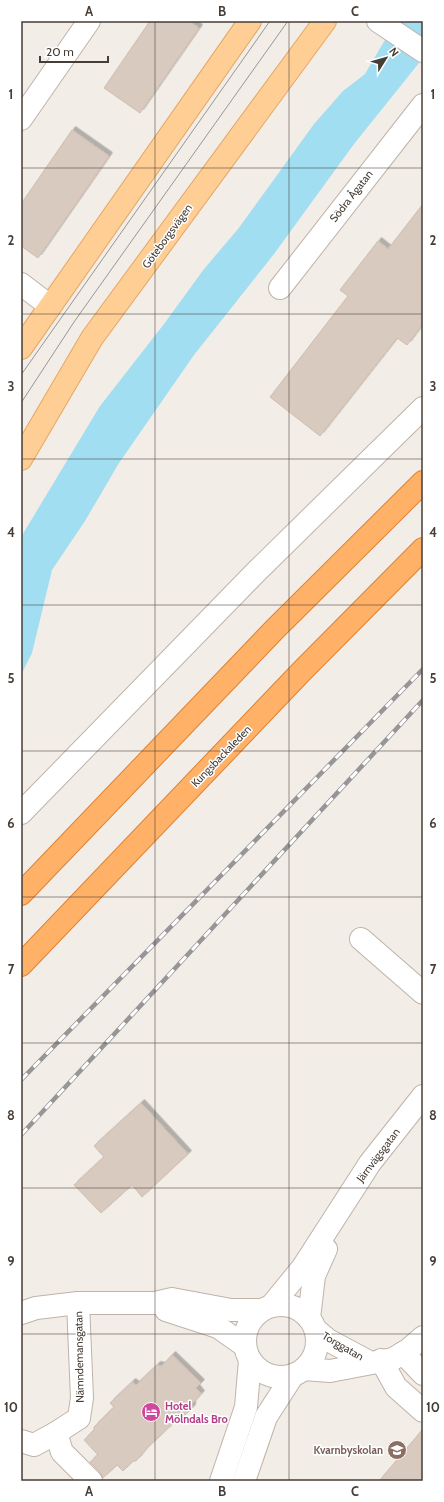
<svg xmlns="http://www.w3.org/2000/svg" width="444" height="1502" viewBox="0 0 444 1502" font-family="Cabin,sans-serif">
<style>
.water{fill:#a2def1}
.building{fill:#d8cabf;stroke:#d0bdaf;filter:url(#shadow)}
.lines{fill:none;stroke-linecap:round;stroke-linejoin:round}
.minor-casing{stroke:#bfb3a9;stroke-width:24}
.major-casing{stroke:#e4a764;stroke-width:24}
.highway-casing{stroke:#de8336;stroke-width:24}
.minor{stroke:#fff;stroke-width:22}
.major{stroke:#ffce94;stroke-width:22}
.highway{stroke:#feb167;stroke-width:22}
.tram{stroke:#969696;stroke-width:1}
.rail-casing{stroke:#969696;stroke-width:4.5}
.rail{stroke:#fff;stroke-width:3;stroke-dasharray:9;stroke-linecap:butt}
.grid{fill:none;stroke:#463d36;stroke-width:1;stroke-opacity:0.55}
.labels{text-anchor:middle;stroke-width:3;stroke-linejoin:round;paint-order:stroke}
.street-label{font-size:11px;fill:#463d36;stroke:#fff}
.hotel-label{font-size:11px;font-weight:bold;fill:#b23c85;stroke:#fff;text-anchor:start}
.education-label{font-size:11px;font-weight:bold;fill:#785e54;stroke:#fff;text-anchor:end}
.neatline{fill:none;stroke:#463d36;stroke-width:1.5}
.grid-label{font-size:13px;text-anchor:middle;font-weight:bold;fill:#463d36}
</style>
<defs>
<filter id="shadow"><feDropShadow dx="3.5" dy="-3.5" stdDeviation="0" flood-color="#0004"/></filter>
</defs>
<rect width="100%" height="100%" fill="#f3ede7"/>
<!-- water -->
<polygon class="water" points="396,21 423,21 423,58 354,144 274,254 194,355 119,463 85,521 52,570 32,653 21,675 21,537 100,406 164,324 204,269 238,229 314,124 343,91 365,74"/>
<!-- building -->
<g class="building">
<polygon points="150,21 189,21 199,28 140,113 104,88"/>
<polygon points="72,130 109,156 38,258 21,246 21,204"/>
<polygon points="423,204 423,324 407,345 397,338 320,436 270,397 348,296 340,290 378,241 388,249"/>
<polygon points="141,1103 188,1154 142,1197 132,1185 101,1213 74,1185 104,1157 94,1146"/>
<polygon points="172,1355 201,1383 196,1388 201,1394 192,1404 192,1408 185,1415 181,1416 145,1450 136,1461 133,1461 123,1471 117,1465 103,1478 100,1472 90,1462 98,1455 84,1440 94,1430 94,1427 114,1407 110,1403 132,1382 136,1385 157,1365 162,1366"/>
<polygon points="423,1429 423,1481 379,1481"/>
</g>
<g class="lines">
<!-- minor casing -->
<g class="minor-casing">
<g id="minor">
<polyline points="378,21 423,51"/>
<polyline points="21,119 89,21"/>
<polyline points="21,284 50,306"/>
<polyline points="280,288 423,105"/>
<polyline points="21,813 257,571 423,408"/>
<polyline points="361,939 423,993"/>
<circle cx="281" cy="1341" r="36"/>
<polyline points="272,1305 303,1267 370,1163 423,1096"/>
<polyline points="166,1310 218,1327 245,1346"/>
<polyline points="21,1313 36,1308 78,1303 155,1303 172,1299 231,1310 261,1310"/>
<polyline points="309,1318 314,1276 326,1249"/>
<polyline points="316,1330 328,1340 369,1362"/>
<polyline points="403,1353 423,1374"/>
<polyline points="381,1360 396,1387 423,1411"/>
<polyline points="304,1369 330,1371 393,1359 408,1350 423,1337"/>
<polyline points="56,1433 62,1452 91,1481"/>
<polyline points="21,1441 34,1445 56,1433 79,1418 82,1398 78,1303"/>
<polyline points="221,1481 246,1407 250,1360"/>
<polyline points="244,1481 266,1417 293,1375"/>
</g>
</g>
<!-- major casing -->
<g class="major-casing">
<g id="major">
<polyline points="21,348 250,21"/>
<polyline points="21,459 92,338 325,21"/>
</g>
</g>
<!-- highway casing -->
<g class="highway-casing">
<g id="highway">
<polyline points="21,894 275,629 423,482"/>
<polyline points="21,965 301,672 423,549"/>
</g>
</g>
<!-- minor -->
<use href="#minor" class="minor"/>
<!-- major -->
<use href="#major" class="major"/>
<!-- highway -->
<use href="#highway" class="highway"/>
<!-- tram -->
<g class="tram">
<polyline points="21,375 270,21"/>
<polyline points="21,403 74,322 288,21"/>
</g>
<!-- rail casing -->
<g class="rail-casing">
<g id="rail">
<polyline points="21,1080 423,669"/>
<polyline points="21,1135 423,700"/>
</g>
</g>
<!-- rail -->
<use href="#rail" class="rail"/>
</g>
<!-- grid -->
<path class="grid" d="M155,21V1481M289,21V1481M21,168H423M21,314H423M21,459H423M21,605H423M21,751H423M21,897H423M21,1043H423M21,1188H423M21,1334H423"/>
<!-- icons -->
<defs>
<g id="hotel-disc" transform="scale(1)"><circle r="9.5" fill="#d1479c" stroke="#fff"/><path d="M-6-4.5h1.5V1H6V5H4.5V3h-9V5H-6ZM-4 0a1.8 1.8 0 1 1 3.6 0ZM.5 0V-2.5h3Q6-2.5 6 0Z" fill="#fff"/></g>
<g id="school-disc" transform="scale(1)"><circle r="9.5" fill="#8d6e63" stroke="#fff"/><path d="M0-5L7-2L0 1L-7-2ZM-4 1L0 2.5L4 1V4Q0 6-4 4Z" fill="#fff"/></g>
</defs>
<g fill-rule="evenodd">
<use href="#hotel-disc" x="151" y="1412"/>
<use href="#school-disc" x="397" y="1450"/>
</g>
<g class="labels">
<!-- street labels -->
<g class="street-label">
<text transform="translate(351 196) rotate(-52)" y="4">Södra Ågatan</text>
<text transform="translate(167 236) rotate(-54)" y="4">Göteborgsvägen</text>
<text transform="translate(221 756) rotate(-46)" y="4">Kungsbackaleden</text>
<text transform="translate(378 1155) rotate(-53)" y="4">Järnvägsgatan</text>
<text transform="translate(343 1346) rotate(30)" y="4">Torggatan</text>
<text transform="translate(79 1357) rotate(-91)" y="4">Nämndemansgatan</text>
</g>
<!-- hotel labels -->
<g class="hotel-label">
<text x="165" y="1410">Hotel<tspan x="165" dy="13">Mölndals Bro</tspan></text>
</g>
<!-- education labels -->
<g class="education-label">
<text x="383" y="1454">Kvarnbyskolan</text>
</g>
</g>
<!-- border -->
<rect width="444" height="1502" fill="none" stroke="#ffffff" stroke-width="44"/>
<!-- north arrow -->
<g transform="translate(386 58) rotate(53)" stroke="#ffffff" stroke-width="3" paint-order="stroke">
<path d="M0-3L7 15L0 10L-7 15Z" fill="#463d36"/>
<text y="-6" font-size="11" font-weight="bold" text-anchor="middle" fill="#463d36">N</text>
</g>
<!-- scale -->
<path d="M40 56v6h68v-6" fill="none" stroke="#463d36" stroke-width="2"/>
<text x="46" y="56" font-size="12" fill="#463d36" stroke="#ffffff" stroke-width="3" paint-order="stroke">20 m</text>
<rect x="22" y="22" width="400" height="1458" class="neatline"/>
<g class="grid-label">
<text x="89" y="16">A</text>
<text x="222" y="16">B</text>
<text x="355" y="16">C</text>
<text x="11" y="99">1</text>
<text x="433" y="99">1</text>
<text x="11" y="245">2</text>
<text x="433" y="245">2</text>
<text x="11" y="391">3</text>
<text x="433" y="391">3</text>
<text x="11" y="537">4</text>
<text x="433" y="537">4</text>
<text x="11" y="683">5</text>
<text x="433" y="683">5</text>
<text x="11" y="828">6</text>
<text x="433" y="828">6</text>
<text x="11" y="974">7</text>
<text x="433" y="974">7</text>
<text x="11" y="1120">8</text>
<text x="433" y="1120">8</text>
<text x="11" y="1266">9</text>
<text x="433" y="1266">9</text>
<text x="11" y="1412">10</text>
<text x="433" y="1412">10</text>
<text x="89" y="1496">A</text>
<text x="222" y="1496">B</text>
<text x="355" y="1496">C</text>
</g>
</svg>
